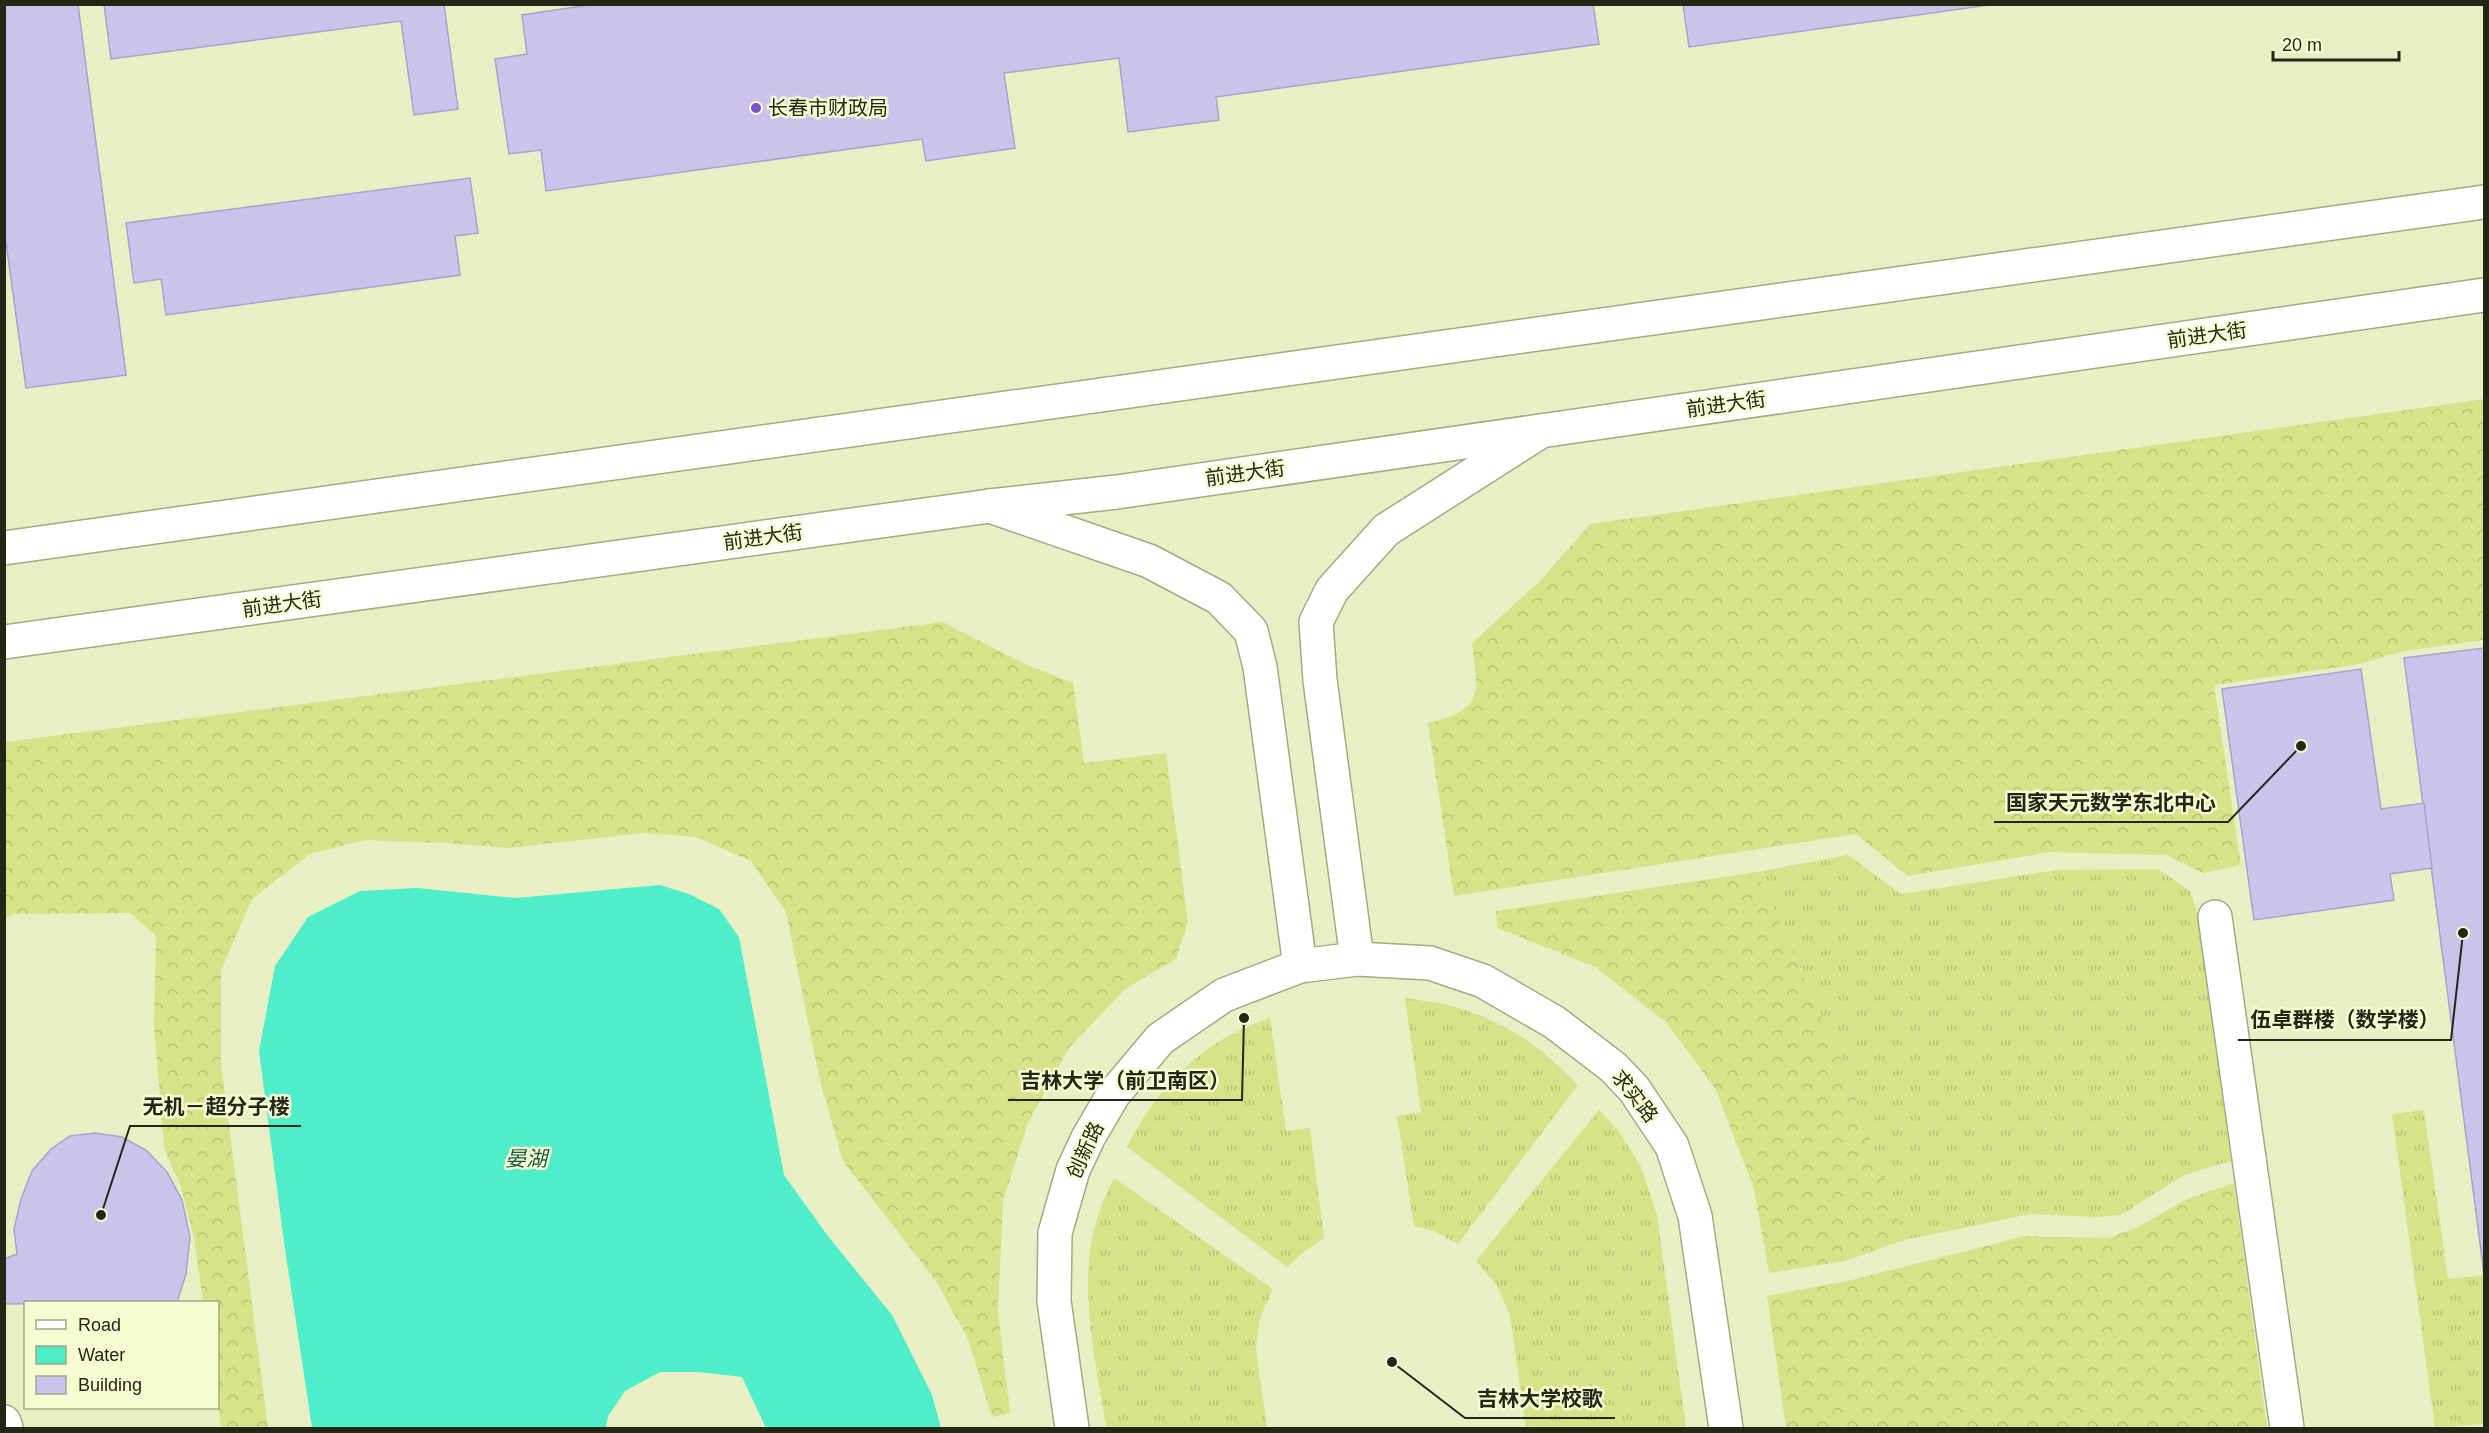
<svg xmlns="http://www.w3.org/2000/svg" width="2489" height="1433" viewBox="0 0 2489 1433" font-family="Arial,'Noto Sans SC',sans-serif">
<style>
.grass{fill:url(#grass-tufts)}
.forest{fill:url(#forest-crowns)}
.water{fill:#4feeca}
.building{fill:#cbc3ec;stroke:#aaa2ca;stroke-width:1.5}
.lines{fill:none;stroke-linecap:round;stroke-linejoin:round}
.minor-casing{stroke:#a4aa81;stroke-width:36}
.major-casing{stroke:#a4aa81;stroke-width:36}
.minor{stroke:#fff;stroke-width:33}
.major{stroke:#fff;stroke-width:33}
.poi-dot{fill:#7952cc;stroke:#f6fcd1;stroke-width:2}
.labels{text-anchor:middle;stroke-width:5;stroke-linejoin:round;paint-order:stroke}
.poi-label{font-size:20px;fill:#242716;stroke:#f6fcd1;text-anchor:start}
.street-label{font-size:20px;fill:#242716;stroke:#f6fcd1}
.water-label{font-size:21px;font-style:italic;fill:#165748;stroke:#f6fcd1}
.leader{fill:none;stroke:#242716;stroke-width:2}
.callout-dot{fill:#242716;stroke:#f6fcd1;stroke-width:2}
.callout-label{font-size:21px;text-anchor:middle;font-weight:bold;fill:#242716;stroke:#f6fcd1;stroke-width:5;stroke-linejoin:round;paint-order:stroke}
</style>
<defs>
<pattern id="grass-tufts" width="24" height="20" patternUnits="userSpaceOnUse" patternTransform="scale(1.5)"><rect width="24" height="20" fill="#d8e389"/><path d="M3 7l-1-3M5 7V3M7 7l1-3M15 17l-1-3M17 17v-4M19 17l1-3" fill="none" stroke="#b9c376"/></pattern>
<pattern id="forest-crowns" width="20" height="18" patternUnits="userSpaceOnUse" patternTransform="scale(1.5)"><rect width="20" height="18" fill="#d8e389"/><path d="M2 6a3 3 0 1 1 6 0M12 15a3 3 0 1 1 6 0" fill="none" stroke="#b9c376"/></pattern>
</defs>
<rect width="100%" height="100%" fill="#e8efc4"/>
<!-- grass -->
<g class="grass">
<polygon points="1848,855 1901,894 2057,870 2158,869 2190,891 2199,917 2231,1161 2184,1175 2121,1215 2097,1217 2030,1214 1905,1240 1846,1071 1757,872"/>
<path d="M1405,998C1423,1001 1442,1002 1459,1008C1508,1023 1543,1048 1578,1085L1458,1244L1436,1232L1414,1226L1397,1116L1421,1112Z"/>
<path d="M1270,1017L1286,1131L1310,1128L1324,1238L1305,1251L1287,1267L1127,1147C1150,1102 1177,1068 1220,1041C1235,1031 1254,1025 1270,1017Z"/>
<polygon points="1599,1110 1618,1130 1641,1167 1657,1215 1686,1428 1526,1428 1510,1315 1497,1286 1476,1261"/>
<polygon points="2424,1110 2448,1279 2483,1275 2484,1424 2435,1428 2392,1114"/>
<path d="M1114,1178L1273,1289L1260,1318L1256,1349L1267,1428H1106C1093,1340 1069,1262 1114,1178Z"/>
</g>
<!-- forest -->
<g class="forest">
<path d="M2484,399V640L2404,651L2360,664L2214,685L2241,865L2203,873L2166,855L2050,852L1908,876L1856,834L1454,896L1428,723C1485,710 1478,693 1472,643L1540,581L1590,524Z"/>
<polygon points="943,622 1027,665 1073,683 1084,763 1166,753 1188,922 1176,959 1125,989 1068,1049 1027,1125 1003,1201 998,1311 1010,1413 992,1417 968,1339 936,1281 843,1161 820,1081 786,912 751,861 696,837 643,833 509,848 446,843 365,840 310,854 252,899 221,970 221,1063 268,1428 221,1428 218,1401 218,1302 203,1302 194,1238 181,1187 164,1148 154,1027 156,936 130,913 13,914 5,919 5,742"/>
<polygon points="1757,872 1846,1071 1905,1240 1845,1261 1769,1273 1754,1189 1716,1090 1666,1022 1595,967 1497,928 1496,911"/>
<polygon points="2234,1183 2267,1428 1786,1428 1767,1296 1852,1280 2024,1236 2109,1238 2138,1227 2187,1199"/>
</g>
<!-- water -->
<polygon class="water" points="660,885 689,894 719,909 739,937 784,1175 827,1235 892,1315 932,1395 941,1428 766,1428 742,1377 699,1372 660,1372 625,1391 608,1416 606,1428 312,1428 284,1242 259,1051 275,966 308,917 360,891 417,888 516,898"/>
<!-- building -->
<g class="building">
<polygon points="4,4 78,4 126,375 26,388 4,228"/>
<polygon points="104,4 444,4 458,109 414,115 401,21 111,59"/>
<polygon points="596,4 1593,4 1599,44 1216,97 1219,120 1128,132 1119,58 1004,73 1015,148 926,161 922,139 546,191 541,150 509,154 495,59 527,54 522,15"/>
<polygon points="1683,4 1996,4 1689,47"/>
<polygon points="470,178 478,233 455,236 460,275 166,315 161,279 134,283 126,223"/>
<polygon points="2484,648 2484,1274 2404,658"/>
<polygon points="2361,669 2381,809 2424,803 2432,868 2390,874 2394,900 2254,920 2222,689"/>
<polygon points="95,1133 122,1137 146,1150 167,1172 182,1200 190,1237 186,1274 177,1302 4,1304 4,1259 17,1254 14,1229 21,1199 32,1171 51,1149 70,1136"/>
</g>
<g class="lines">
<!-- minor casing -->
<g class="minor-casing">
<g id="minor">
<polyline points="990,506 1149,561 1219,598 1251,631 1260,667 1300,966"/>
<polyline points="2215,917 2287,1428"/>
<polyline points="1357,959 1320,680 1316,622 1332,590 1386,530 1541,431"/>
<polyline points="4,1422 6,1428"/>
<polyline points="1072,1428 1054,1301 1055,1233 1073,1170 1088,1138 1113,1095 1160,1039 1224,995 1300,966 1357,959 1430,963 1483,981 1554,1022 1613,1067 1634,1089 1672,1146 1695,1216 1726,1428"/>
</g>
</g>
<!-- major casing -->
<g class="major-casing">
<g id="major">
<polyline points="4,548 2484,202"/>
<polyline points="4,642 990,506 1117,492 2484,295"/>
</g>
</g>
<!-- minor -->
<use href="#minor" class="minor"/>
<!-- major -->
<use href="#major" class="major"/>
</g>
<!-- markers -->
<circle class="poi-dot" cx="756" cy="108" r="6"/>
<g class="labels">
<!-- poi labels -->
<g class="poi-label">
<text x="768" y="115">长春市财政局</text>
</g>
<!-- street labels -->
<g class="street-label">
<text transform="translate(2207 335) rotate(-8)" y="7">前进大街</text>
<text transform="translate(1726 404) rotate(-8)" y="7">前进大街</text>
<text transform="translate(1245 473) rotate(-8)" y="7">前进大街</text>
<text transform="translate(763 537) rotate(-8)" y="7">前进大街</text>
<text transform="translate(282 604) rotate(-8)" y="7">前进大街</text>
<text transform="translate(1635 1096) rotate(52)" y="7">求实路</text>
<text transform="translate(1085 1150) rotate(-65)" y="7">创新路</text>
</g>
<!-- water labels -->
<g class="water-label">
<text x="526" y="1166">晏湖</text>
</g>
</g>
<!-- callouts -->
<path class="leader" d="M2301 746L2228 822H1994M2463 933L2451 1040H2238M1244 1018L1242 1100H1008M101 1215L130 1126H301M1392 1362L1465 1418H1615"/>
<g class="callout-dot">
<circle cx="2301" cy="746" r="6"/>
<circle cx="2463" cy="933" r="6"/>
<circle cx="1244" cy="1018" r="6"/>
<circle cx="101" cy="1215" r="6"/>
<circle cx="1392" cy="1362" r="6"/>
</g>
<g class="callout-label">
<text x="2111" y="810">国家天元数学东北中心</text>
<text x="2345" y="1027">伍卓群楼（数学楼）</text>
<text x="1125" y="1088">吉林大学（前卫南区）</text>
<text x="216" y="1114">无机－超分子楼</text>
<text x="1540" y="1406">吉林大学校歌</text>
</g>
<!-- border -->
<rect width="2489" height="1433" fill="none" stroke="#242716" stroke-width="12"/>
<!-- legend -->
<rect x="24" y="1301" width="195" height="108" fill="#f6fcd1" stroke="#a2a786" stroke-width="1.5"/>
<rect x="36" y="1320" width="30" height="9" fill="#ffffff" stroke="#a2a786" stroke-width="1.5"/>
<text x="78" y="1331" font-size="18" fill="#242716">Road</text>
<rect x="36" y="1346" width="30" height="18" fill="#4feeca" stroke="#a2a786" stroke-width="1.5"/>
<text x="78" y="1361" font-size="18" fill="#242716">Water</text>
<rect x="36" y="1376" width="30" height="18" fill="#cbc3ec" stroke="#a2a786" stroke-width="1.5"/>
<text x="78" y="1391" font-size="18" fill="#242716">Building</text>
<!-- scale -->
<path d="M2273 51v9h126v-9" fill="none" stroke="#242716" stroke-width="3"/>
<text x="2282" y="51" font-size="18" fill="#242716" stroke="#f6fcd1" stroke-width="4.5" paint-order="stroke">20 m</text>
</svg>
